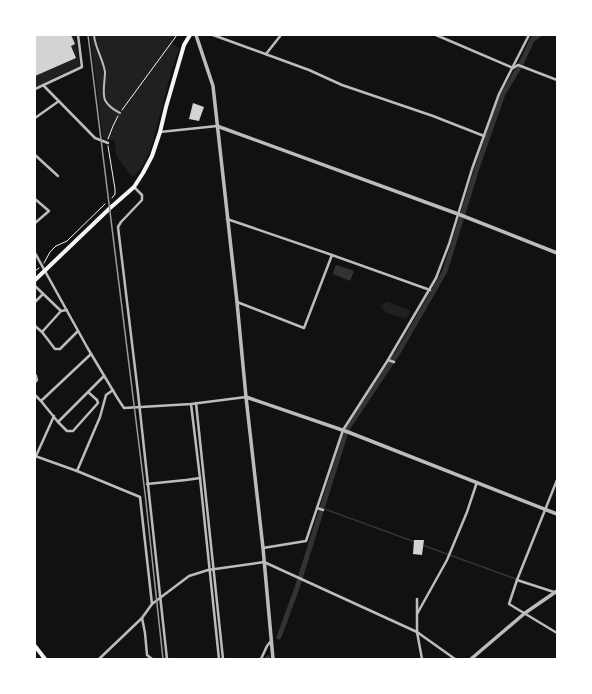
<svg xmlns="http://www.w3.org/2000/svg" width="592" height="694" viewBox="0 0 592 694" font-family="'Times New Roman',serif">
<style>
.green{fill:#202020}
.water{fill:#333}
.lines{fill:none;stroke-linecap:round;stroke-linejoin:round}
.stream{stroke:#333;stroke-width:1.5}
.canal{stroke:#333;stroke-width:5}
.building{fill:#d3d3d3}
.path{stroke:#f5f5f5;stroke-width:1}
.pedestrian{stroke:#bcbcbc;stroke-width:2}
.minor{stroke:#bcbcbc;stroke-width:2.5}
.tertiary{stroke:#bcbcbc;stroke-width:3.5}
.primary{stroke:#f5f5f5;stroke-width:4}
.rail{stroke:#9a9a9a;stroke-width:1.5}
</style>
<rect width="100%" height="100%" fill="#111"/>
<!-- green -->
<g class="green">
<polygon points="35,35 75,35 80,66 35,87"/>
<path d="M90,35H175L170,41L179,49L171,72L152,145C147,156 143,170 132,177L116,155L115,141L103,138Z"/>
<polygon points="386,302 389,302 411,311 406,319 387,313 380,306"/>
</g>
<!-- water -->
<polygon class="water" points="336,265 354,271 350,281 333,274"/>
<g class="lines">
<!-- stream -->
<g class="stream">
<polyline points="532,40 533,35"/>
<polyline points="322,508 415,542"/>
<polyline points="422,545 516,579"/>
</g>
<!-- canal -->
<g class="canal">
<polyline points="279,637 297,588 347,429 399,351 445,271 478,165 503,94 521,64 532,40 539,35"/>
<polyline points="267,659 268,658"/>
</g>
</g>
<!-- building -->
<g class="building">
<polygon points="35,35 71,35 75,44 71,46 76,58 35,76"/>
<polygon points="193,103 204,107 199,121 189,119"/>
<polygon points="414,540 424,540 422,555 413,554"/>
</g>
<g class="lines">
<!-- path -->
<g class="path">
<polyline points="122,110 177,35"/>
<polyline points="108,139 113,126 118,116"/>
<polyline points="108,146 115,189 115,194 112,198"/>
<polyline points="44,263 50,252 56,246 67,241 105,204"/>
<polyline points="35,271 39,268"/>
</g>
<!-- pedestrian -->
<path class="pedestrian" d="M94,35C95,48 103,59 105,72C105,80 102,94 105,100C108,106 114,110 120,113"/>
<!-- minor -->
<g class="minor">
<polyline points="213,35 309,70 342,85 433,116 484,136"/>
<polyline points="436,35 513,68"/>
<polyline points="266,54 281,35"/>
<polyline points="513,68 518,65 557,80"/>
<polyline points="43,85 95,138 108,143"/>
<polyline points="35,89 82,67 78,35"/>
<polyline points="35,118 59,101"/>
<polyline points="160,132 217,126"/>
<polyline points="35,155 58,176"/>
<polyline points="134,187 142,195 142,200 121,222 118,227 138,393 167,659"/>
<polyline points="35,199 49,211 35,223"/>
<polyline points="227,219 332,255"/>
<polyline points="35,253 87,347 118,399 124,408 191,404 246,397"/>
<polyline points="35,286 61,311 67,310"/>
<polyline points="35,302 43,294"/>
<polyline points="237,302 304,328 332,255 430,290"/>
<polyline points="35,326 42,332 61,311"/>
<polyline points="42,332 55,349 60,349 78,331"/>
<polyline points="91,354 41,401 58,422 104,376"/>
<polyline points="388,360 394,362"/>
<polyline points="35,375 36,376 37,380 35,382"/>
<polyline points="35,395 41,401"/>
<polyline points="196,403 223,659"/>
<polyline points="191,404 200,478 219,659"/>
<polyline points="58,422 67,431 73,431 98,403 97,400 88,392"/>
<polyline points="35,456 77,471 140,497 152,604"/>
<polyline points="36,456 54,416"/>
<polyline points="77,471 100,417 106,395 113,390"/>
<polyline points="557,480 517,580 509,604 557,633"/>
<polyline points="147,484 186,480 200,478"/>
<polyline points="317,508 323,510"/>
<polyline points="263,548 306,541 343,430 388,360 436,278 449,244 472,169 499,94 529,35"/>
<polyline points="517,580 554,592"/>
<polyline points="417,599 417,632 422,659"/>
<polyline points="417,614 447,560 467,512 477,482"/>
<polyline points="142,618 145,633 147,655 152,659"/>
<polyline points="99,659 142,618 152,604 189,576 208,570 264,562 417,632 455,659"/>
<polyline points="261,659 267,646 271,641"/>
</g>
<!-- tertiary -->
<g class="tertiary">
<polyline points="196,35 213,86 237,302 246,397 263,548 273,659"/>
<polyline points="217,126 458,214 557,253"/>
<polyline points="246,397 348,432 557,514"/>
<polyline points="471,659 525,613 557,591"/>
</g>
<!-- primary -->
<g class="primary">
<polyline points="35,280 109,209 134,187 143,173 152,156 160,132 166,107 184,45 190,35"/>
<polyline points="35,646 45,659"/>
</g>
<!-- rail -->
<polyline class="rail" points="88,35 145,493 163,659"/>
</g>
<!-- border -->
<rect width="592" height="694" fill="none" stroke="#ffffff" stroke-width="72"/>
</svg>
